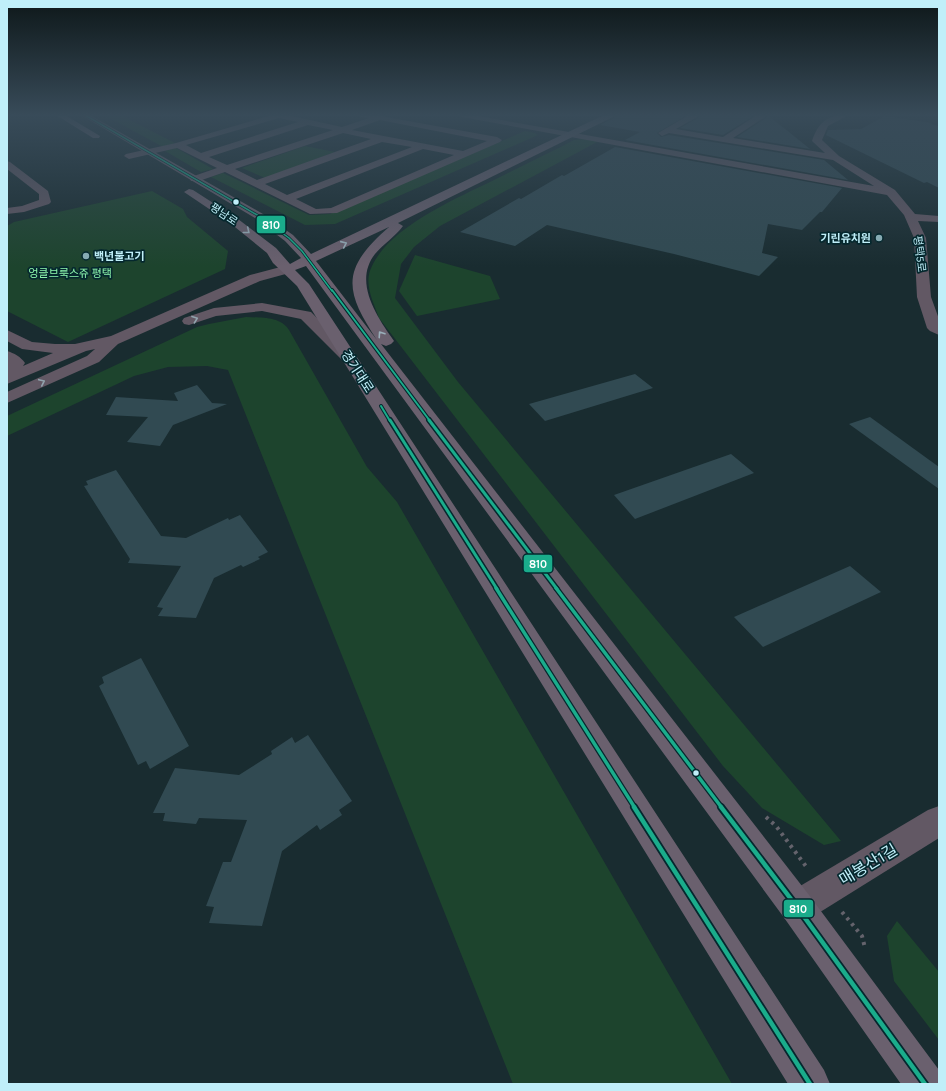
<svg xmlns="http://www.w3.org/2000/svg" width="946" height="1091" viewBox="0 0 946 1091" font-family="Karla,'Noto Sans KR',sans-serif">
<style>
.green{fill:#1d442d}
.building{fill:#314a52}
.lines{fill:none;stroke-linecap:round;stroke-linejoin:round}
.path{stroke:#64636c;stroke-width:4;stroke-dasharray:3 4.5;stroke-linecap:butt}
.minor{fill:#625864;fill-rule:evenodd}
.major{fill:#6a606e;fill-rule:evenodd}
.bus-1-far4-casing{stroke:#05282e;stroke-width:3}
.bus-1-far3-casing{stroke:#05282e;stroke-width:4}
.bus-1-far2-casing{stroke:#05282e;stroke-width:6}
.bus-1-far1-casing{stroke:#05282e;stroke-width:6}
.bus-1-casing{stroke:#05282e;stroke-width:8}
.bus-1-far4{stroke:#1aac8b;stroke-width:1.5}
.bus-1-far3{stroke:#1aac8b;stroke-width:2}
.bus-1-far2{stroke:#1aac8b;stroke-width:3}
.bus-1-far1{stroke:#1aac8b;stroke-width:3.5}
.bus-1{stroke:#1aac8b;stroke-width:4.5}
.oneway{stroke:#99afba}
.oneway2{stroke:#91a4ae}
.bus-dot{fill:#c0eff9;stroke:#05282e;stroke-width:1.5}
.poi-dot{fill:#86abb3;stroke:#05282e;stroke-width:1.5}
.labels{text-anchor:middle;stroke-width:3.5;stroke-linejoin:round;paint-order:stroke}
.far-street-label{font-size:11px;fill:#c0eff9;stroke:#05282e}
.far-poi-label{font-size:11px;font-weight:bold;fill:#c0eff9;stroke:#05282e;text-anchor:end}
.far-park-label{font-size:11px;fill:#8ef7ad;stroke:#05282e}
.street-label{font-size:13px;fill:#c0eff9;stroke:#05282e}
.near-street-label{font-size:16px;fill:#c0eff9;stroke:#05282e}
.line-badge{stroke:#05282e;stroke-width:1.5}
.badge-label{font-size:11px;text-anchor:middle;font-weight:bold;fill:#fff}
</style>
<rect width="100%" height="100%" fill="#192c30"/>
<!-- green -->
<g class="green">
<polygon points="104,115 120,115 175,143 163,147"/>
<polygon points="525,131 535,133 538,135 335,224 305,225 211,177 223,173 309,215 330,214"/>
<path d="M583,139L599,141L440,226L414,247L401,264L395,298L458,382L841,841L824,845L762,808L723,766L379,318C373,301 363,283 372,266C390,227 455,199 492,181C520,167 547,154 574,140Z"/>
<polygon points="305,146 335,152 265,178 242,168"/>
<polygon points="176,148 213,169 201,172 165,151"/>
<polygon points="152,191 183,209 187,217 228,251 225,269 68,342 7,311 7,226 14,222"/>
<polygon points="415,255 490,276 500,299 417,316 399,291"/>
<path d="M246,317C261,318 280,316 289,330L367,467L397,502L732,1084H513L228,370L207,366L168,367L134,376L7,436V416L197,327L209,324Z"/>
<polygon points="897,921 939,972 939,1040 894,981 887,936"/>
</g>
<!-- building -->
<g class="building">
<polygon points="615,115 687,115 657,133 661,137 669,135 824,160 848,180 625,140 640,132 600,125 614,118"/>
<polygon points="699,115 755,115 723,135 680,128 698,118"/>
<polygon points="767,115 789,132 810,149 737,137 766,118"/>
<polygon points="885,116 932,123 930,124 939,126 939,188 927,182 924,183 826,135 828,130 861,129"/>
<polygon points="615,147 842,188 822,212 820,212 802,230 768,224 762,253 778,257 759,276 674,254 547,225 515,246 460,232 519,198 521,199 562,175 564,176"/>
<polygon points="635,374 653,388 545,421 529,404"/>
<polygon points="197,385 212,403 227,404 173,425 160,446 127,442 148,417 106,415 116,397 178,401 174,393"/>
<polygon points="870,417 939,467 939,489 849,424"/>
<polygon points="731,454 754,473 635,519 614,495"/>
<polygon points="116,470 161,536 186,538 228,518 229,520 240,515 268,552 258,557 260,559 243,567 241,565 214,578 196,618 158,616 163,608 157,607 181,566 128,563 130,559 84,486 88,485 86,481"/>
<polygon points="850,566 881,592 763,647 734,617"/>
<polygon points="141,658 189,746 150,769 146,761 138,765 99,686 104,683 102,677"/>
<polygon points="308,735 352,801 339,810 342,815 320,830 317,825 282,851 262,926 209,923 214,907 206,906 223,862 231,862 247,820 199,818 196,824 163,821 165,813 153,813 175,768 239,775 272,754 271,751 292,737 295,743"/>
</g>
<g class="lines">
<!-- path -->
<g class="path">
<polyline points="766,817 776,826 808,869"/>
<polyline points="842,912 862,936 865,948"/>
</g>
<!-- minor -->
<g class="minor">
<path d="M272,115H287L342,127L369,118L361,117L360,115H382L386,117L497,137L502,140L500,142L337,213L310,214L225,172L199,181H191L190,179L191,177L217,168L177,148L129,159L124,156L126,154L176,143ZM279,118L298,122L201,153L186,145ZM380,120L487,141L463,151L352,130ZM308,125L333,130L227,165L209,157ZM343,133L371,139L257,180L235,169ZM382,142L412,147L287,195L265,184ZM423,149L454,155L331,208L316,209L296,199Z"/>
<path d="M458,115H473L874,186L833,160L669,133L662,136L658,133L689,115H698L697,117L676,129L723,137L757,115H766L765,117L733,138L825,153L812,141C818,123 827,115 846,115L845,117L828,126L822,140L839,156L895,190L915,214L939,216V222L918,221L926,238L931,297L939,319V335L930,331L927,328L917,297L914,238L904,215L887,195L462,117Z"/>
<polygon points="7,161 10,162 48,191 51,202 49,204 24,212 7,214 7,208 22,206 39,200 39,194 7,169"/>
<path d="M288,265L293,266L295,269L293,272L260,281L118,344L99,362L7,403V392L87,356L95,349L86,351L7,384V351C14,353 21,357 25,363L23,366L53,353L22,349L7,341V330L32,342L55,344H75L111,336L250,275Z"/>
<polygon points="262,303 311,312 357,358 355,361 349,363 343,361 301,319 262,311 216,316 189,325 184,324 182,321 184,318 214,308"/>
<polygon points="939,806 939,838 809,919 797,924 785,919 780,907 785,895 928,810"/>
</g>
<!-- major -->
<g class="major">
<polygon points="56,115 65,115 100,136 99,138 93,138"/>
<path d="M81,115H90L263,214L293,235L311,254L604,115H614L613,117L398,223L403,226C395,237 383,244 375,254C353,282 377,317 394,341L391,344L386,346L381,344L809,895L939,1070V1084H901L785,919L306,266L295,270L309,284L824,1070L830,1084H788L297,286L273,263L267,253L230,223L184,192L189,189L193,190L238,219L276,248L290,264L301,258L285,241L255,218ZM389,227C342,268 343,289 377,340L316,261Z"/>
</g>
<!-- bus-1-far4 casing -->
<g class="bus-1-far4-casing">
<polyline id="bus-1-far4" points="85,115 259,216 289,238 302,251 332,291"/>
</g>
<!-- bus-1-far3 casing -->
<g class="bus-1-far3-casing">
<g id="bus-1-far3">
<polyline points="332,290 430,421"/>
<polyline points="381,406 390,421"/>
</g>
</g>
<!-- bus-1-far2 casing -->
<g class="bus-1-far2-casing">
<g id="bus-1-far2">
<polyline points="390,420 497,589"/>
<polyline points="429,420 557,589"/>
</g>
</g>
<!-- bus-1-far1 casing -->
<g class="bus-1-far1-casing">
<g id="bus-1-far1">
<polyline points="496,588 635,808"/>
<polyline points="556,588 722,808"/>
</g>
</g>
<!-- bus-1 casing -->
<g class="bus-1-casing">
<g id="bus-1">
<polyline points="634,807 810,1084"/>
<polyline points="721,807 797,907 925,1084"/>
</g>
</g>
<!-- bus-1-far4 -->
<use href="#bus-1-far4" class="bus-1-far4"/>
<!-- bus-1-far3 -->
<use href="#bus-1-far3" class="bus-1-far3"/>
<!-- bus-1-far2 -->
<use href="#bus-1-far2" class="bus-1-far2"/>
<!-- bus-1-far1 -->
<use href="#bus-1-far1" class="bus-1-far1"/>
<!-- bus-1 -->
<use href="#bus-1" class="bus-1"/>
</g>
<!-- one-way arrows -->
<defs><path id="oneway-chevron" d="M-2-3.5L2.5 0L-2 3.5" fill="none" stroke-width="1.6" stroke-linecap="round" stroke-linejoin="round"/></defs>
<g class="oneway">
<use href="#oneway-chevron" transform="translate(247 231) rotate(39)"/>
<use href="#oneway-chevron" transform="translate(344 244) rotate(-24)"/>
<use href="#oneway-chevron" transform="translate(381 334) rotate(-124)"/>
</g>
<g class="oneway2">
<use href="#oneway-chevron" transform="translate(195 319) rotate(-20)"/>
<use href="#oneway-chevron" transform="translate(42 382) rotate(-25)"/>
</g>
<!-- sky -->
<linearGradient id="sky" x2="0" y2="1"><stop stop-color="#0e181a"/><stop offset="0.43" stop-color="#384b59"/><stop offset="1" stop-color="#384b59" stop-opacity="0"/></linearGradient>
<rect width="946" height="267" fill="url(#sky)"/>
<!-- markers -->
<g class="bus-dot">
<circle cx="236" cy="202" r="3.5"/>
<circle cx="696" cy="773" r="3.5"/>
</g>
<g class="poi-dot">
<circle cx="879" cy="238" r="4"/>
<circle cx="86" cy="256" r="4"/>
</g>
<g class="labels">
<!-- far-street labels -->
<g class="far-street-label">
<text transform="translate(224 214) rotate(34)" y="4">평남로</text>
<text transform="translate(920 254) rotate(83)" y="4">평택5로</text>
</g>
<!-- far-poi labels -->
<g class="far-poi-label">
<text x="871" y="242">기린유치원</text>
<text x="94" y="260" text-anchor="start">백년불고기</text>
</g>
<!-- far-park labels -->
<g class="far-park-label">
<text x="70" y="277">엉클브룩스쥬 평택</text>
</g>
<!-- street labels -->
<g class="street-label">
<text transform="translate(358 371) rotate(57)" y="5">경기대로</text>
</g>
<!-- near-street labels -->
<g class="near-street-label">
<text transform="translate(868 864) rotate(-31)" y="6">매봉산1길</text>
</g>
</g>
<g class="line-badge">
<rect x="256" y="215" width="30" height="19" rx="4" fill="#1aac8b"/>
<rect x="523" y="554" width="30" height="19" rx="4" fill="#1aac8b"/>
<rect x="783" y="899" width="31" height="19" rx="4" fill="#1aac8b"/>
</g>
<g class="badge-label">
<text x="271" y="229">810</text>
<text x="538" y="568">810</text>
<text x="798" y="913">810</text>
</g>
<!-- border -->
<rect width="946" height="1091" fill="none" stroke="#c0eff9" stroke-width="16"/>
</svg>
